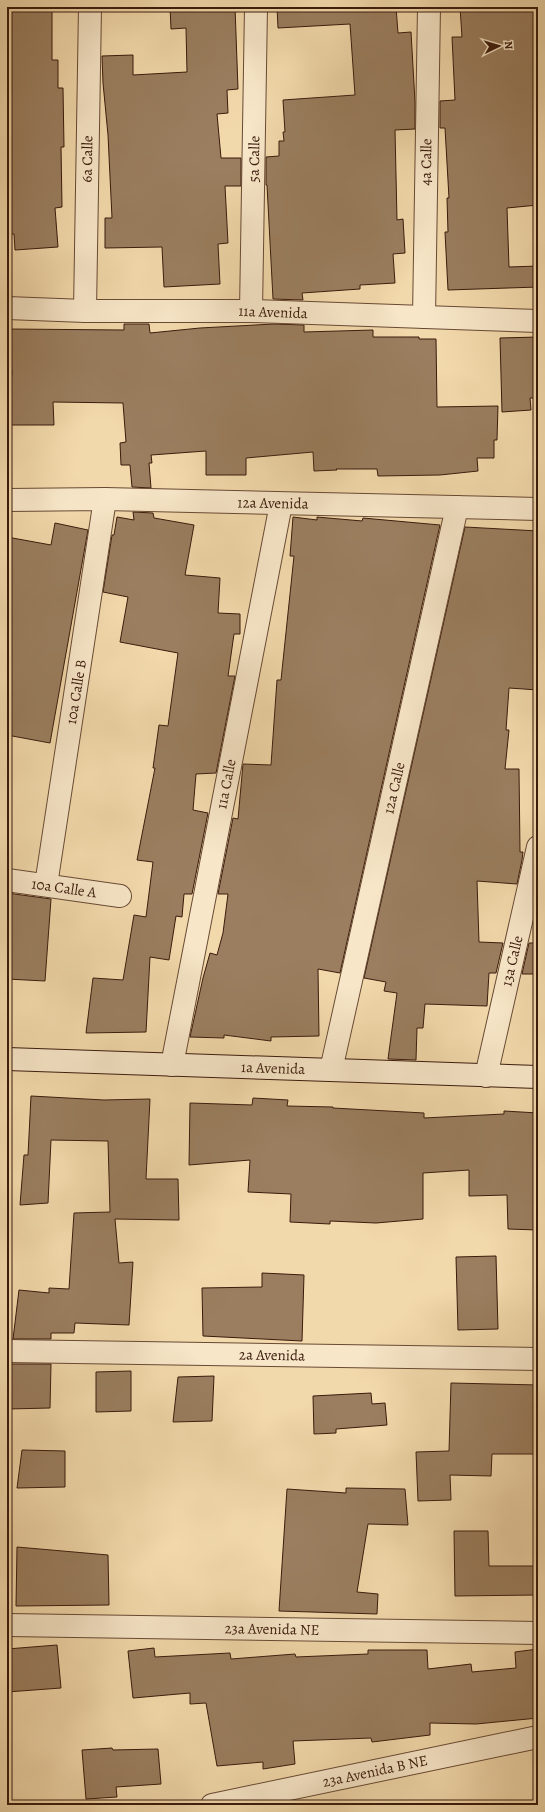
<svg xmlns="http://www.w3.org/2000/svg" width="545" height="1812" viewBox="0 0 545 1812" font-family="Alegreya,serif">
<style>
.building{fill:#9a7e5f;stroke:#3a1b0c}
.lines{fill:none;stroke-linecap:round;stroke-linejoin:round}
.street-casing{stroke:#684a34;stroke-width:24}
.secondary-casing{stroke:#3a1b0c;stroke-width:24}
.street{stroke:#f7e6c8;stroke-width:22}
.secondary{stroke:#f7e6c8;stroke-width:22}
.labels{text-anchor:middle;stroke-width:4;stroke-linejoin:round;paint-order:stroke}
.street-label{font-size:15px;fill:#3a1b0c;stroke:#f7e6c8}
</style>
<rect width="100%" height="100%" fill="#f2d9ab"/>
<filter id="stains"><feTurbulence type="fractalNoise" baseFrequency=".005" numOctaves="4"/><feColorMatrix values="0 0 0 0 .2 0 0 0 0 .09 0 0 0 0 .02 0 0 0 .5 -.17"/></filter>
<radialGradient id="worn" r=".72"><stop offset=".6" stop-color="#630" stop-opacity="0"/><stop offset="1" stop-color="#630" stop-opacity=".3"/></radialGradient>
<!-- building -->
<g class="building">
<polygon points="7,7 52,7 52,60 58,60 58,88 63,88 64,147 61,147 62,207 55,208 58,247 15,250 14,234 7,234"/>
<polygon points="170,7 235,7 238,89 227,90 228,113 217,114 221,158 241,158 241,186 225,186 228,243 218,244 220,284 164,287 162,247 105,248 105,218 112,218 108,135 103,83 102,56 133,55 133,75 187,72 186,28 171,29"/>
<polygon points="277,7 396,7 398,33 411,32 415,102 415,129 395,130 397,220 403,219 405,253 393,254 395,283 360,285 360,289 302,293 303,300 273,299 267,185 266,185 266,157 279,156 279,141 284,141 283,132 285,132 283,100 355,95 350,24 278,28"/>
<polygon points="460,7 495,7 496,10 538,7 538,205 507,208 509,267 538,266 538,287 448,290 445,232 448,232 447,198 449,198 445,128 440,128 440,101 455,100 452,37 462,37"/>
<polygon points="124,324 149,324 150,333 200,328 274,324 304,325 304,332 373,330 373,337 419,337 419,339 436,339 437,407 498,406 497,440 494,440 494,458 477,458 478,471 440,475 378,476 377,469 336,469 337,470 314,471 313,452 246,458 246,475 206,475 206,451 151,455 152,463 149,463 151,488 132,487 130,465 121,465 120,443 126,442 123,403 53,402 54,425 7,425 7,375 12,375 9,329 124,330"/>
<polygon points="538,337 538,398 530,398 531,410 502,412 500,338"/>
<polygon points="133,512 153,513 154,518 194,525 185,575 220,578 218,613 240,614 240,634 234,634 228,676 235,676 216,773 196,774 193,810 208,813 192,894 184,894 182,917 176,916 169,960 150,957 146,1032 86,1033 93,978 123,980 134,915 146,917 153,862 137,860 155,768 153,768 159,725 168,726 178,653 120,642 128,597 103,592 112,535 114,535 117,517 134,520"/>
<polygon points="293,517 317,520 317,517 362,521 363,518 440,525 340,973 318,969 319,1036 271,1037 271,1041 224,1035 224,1038 190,1037 203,978 210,953 217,955 223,933 228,894 218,894 233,818 238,819 243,764 271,765 277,680 281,680 294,556 290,556"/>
<polygon points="55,523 88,530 50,743 7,735 7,537 51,545"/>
<polygon points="465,527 538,531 538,690 509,688 506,730 509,730 505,769 519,769 520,852 523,852 522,860 517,884 477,881 479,942 503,943 496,973 489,973 487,1006 425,1004 423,1028 417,1028 416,1060 388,1059 397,993 384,991 386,982 364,978"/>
<polygon points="7,893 51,899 45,981 7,979"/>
<polygon points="529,943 538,943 538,974 522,974"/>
<polygon points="31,1096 104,1100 150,1099 146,1179 178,1179 179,1220 115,1219 119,1263 133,1262 129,1325 75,1323 74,1333 51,1333 51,1339 13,1339 19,1290 49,1293 49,1288 69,1289 74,1213 110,1212 108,1141 51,1140 48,1203 20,1205 24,1155 28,1155"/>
<polygon points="253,1098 288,1100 287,1106 333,1107 333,1108 424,1113 424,1118 504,1114 504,1111 538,1113 538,1230 508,1229 507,1195 469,1196 469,1170 423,1173 423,1219 376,1223 330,1221 330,1224 290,1222 291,1194 248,1192 250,1160 189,1165 190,1103 252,1105"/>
<polygon points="496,1256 498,1329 458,1330 456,1257"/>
<polygon points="262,1273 304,1275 302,1341 203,1336 202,1288 262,1287"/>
<polygon points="11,1364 51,1364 50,1408 8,1409 8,1367 10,1367"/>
<polygon points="131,1371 131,1411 96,1412 96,1372"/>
<polygon points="214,1376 212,1421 173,1422 178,1377"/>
<polygon points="451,1383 538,1385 538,1454 492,1454 491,1476 450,1475 451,1500 418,1501 416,1452 449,1451"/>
<polygon points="371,1393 372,1404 385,1403 387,1425 336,1429 336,1433 314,1434 313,1396"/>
<polygon points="22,1450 65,1451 65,1487 17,1488"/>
<polygon points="346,1488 405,1489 408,1525 368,1524 357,1592 378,1594 377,1614 279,1611 287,1489 346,1493"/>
<polygon points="454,1531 488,1531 489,1566 538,1566 538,1595 455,1596"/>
<polygon points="17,1547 108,1555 109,1605 16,1606"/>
<polygon points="57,1645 61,1688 7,1692 7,1649"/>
<polygon points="154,1648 155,1657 230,1653 231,1659 295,1654 296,1657 368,1654 368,1650 427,1650 428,1669 471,1664 472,1672 516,1668 515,1652 538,1649 538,1718 476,1724 430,1723 430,1735 372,1742 371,1738 293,1741 295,1764 263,1769 263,1762 217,1766 206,1703 190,1704 190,1693 133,1698 128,1651"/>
<polygon points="112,1748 113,1750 158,1749 161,1784 116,1787 117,1797 86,1799 82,1750"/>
</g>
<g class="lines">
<!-- street casing -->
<g class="street-casing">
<g id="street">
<polyline points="7,308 85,311 251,311 538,321"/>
<polyline points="85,311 90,7"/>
<polyline points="251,311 256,7"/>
<polyline points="424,317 429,7"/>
<polyline points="7,500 105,499 538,509"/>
<polyline points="7,880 120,896"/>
<polyline points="46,885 105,499"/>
<polyline points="172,1065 281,504"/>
<polyline points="331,1070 457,507"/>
<polyline points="486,1076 538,847"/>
<polyline points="7,1351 538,1359"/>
<polyline points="7,1625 538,1633"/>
<polyline points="212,1805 538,1737"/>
</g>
</g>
<!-- secondary casing -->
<g class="secondary-casing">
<polyline id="secondary" points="7,1059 538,1077"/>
</g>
<!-- street -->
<use href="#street" class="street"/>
<!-- secondary -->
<use href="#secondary" class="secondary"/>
</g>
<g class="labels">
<!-- street labels -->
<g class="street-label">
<text transform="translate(87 159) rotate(-89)" y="5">6a Calle</text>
<text transform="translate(254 159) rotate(-89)" y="5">5a Calle</text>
<text transform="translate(426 162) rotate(-89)" y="5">4a Calle</text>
<text transform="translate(273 312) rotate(2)" y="5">11a Avenida</text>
<text transform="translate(273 503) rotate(1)" y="5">12a Avenida</text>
<text transform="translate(76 692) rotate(-81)" y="5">10a Calle B</text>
<text transform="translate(226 784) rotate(-79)" y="5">11a Calle</text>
<text transform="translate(394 788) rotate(-77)" y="5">12a Calle</text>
<text transform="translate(64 888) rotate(8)" y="5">10a Calle A</text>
<text transform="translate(512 961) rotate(-77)" y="5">13a Calle</text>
<text transform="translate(273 1068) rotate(2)" y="5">1a Avenida</text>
<text transform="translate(272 1355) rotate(1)" y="5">2a Avenida</text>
<text transform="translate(272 1629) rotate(1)" y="5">23a Avenida NE</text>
<text transform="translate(375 1771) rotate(-12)" y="5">23a Avenida B NE</text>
</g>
</g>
<!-- margin -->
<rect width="545" height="1812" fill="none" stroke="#f2d9ab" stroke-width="24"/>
<rect x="8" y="8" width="529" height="1796" fill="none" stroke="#3a1b0c" stroke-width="2"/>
<rect x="12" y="12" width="521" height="1788" fill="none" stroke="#3a1b0c"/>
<!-- north arrow -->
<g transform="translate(499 46) rotate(85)" stroke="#f7e6c8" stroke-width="3" paint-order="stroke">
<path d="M0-3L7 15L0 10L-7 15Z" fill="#3a1b0c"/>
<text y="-6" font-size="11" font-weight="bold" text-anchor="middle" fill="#3a1b0c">N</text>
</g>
<rect width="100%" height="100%" filter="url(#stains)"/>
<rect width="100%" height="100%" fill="url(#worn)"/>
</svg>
